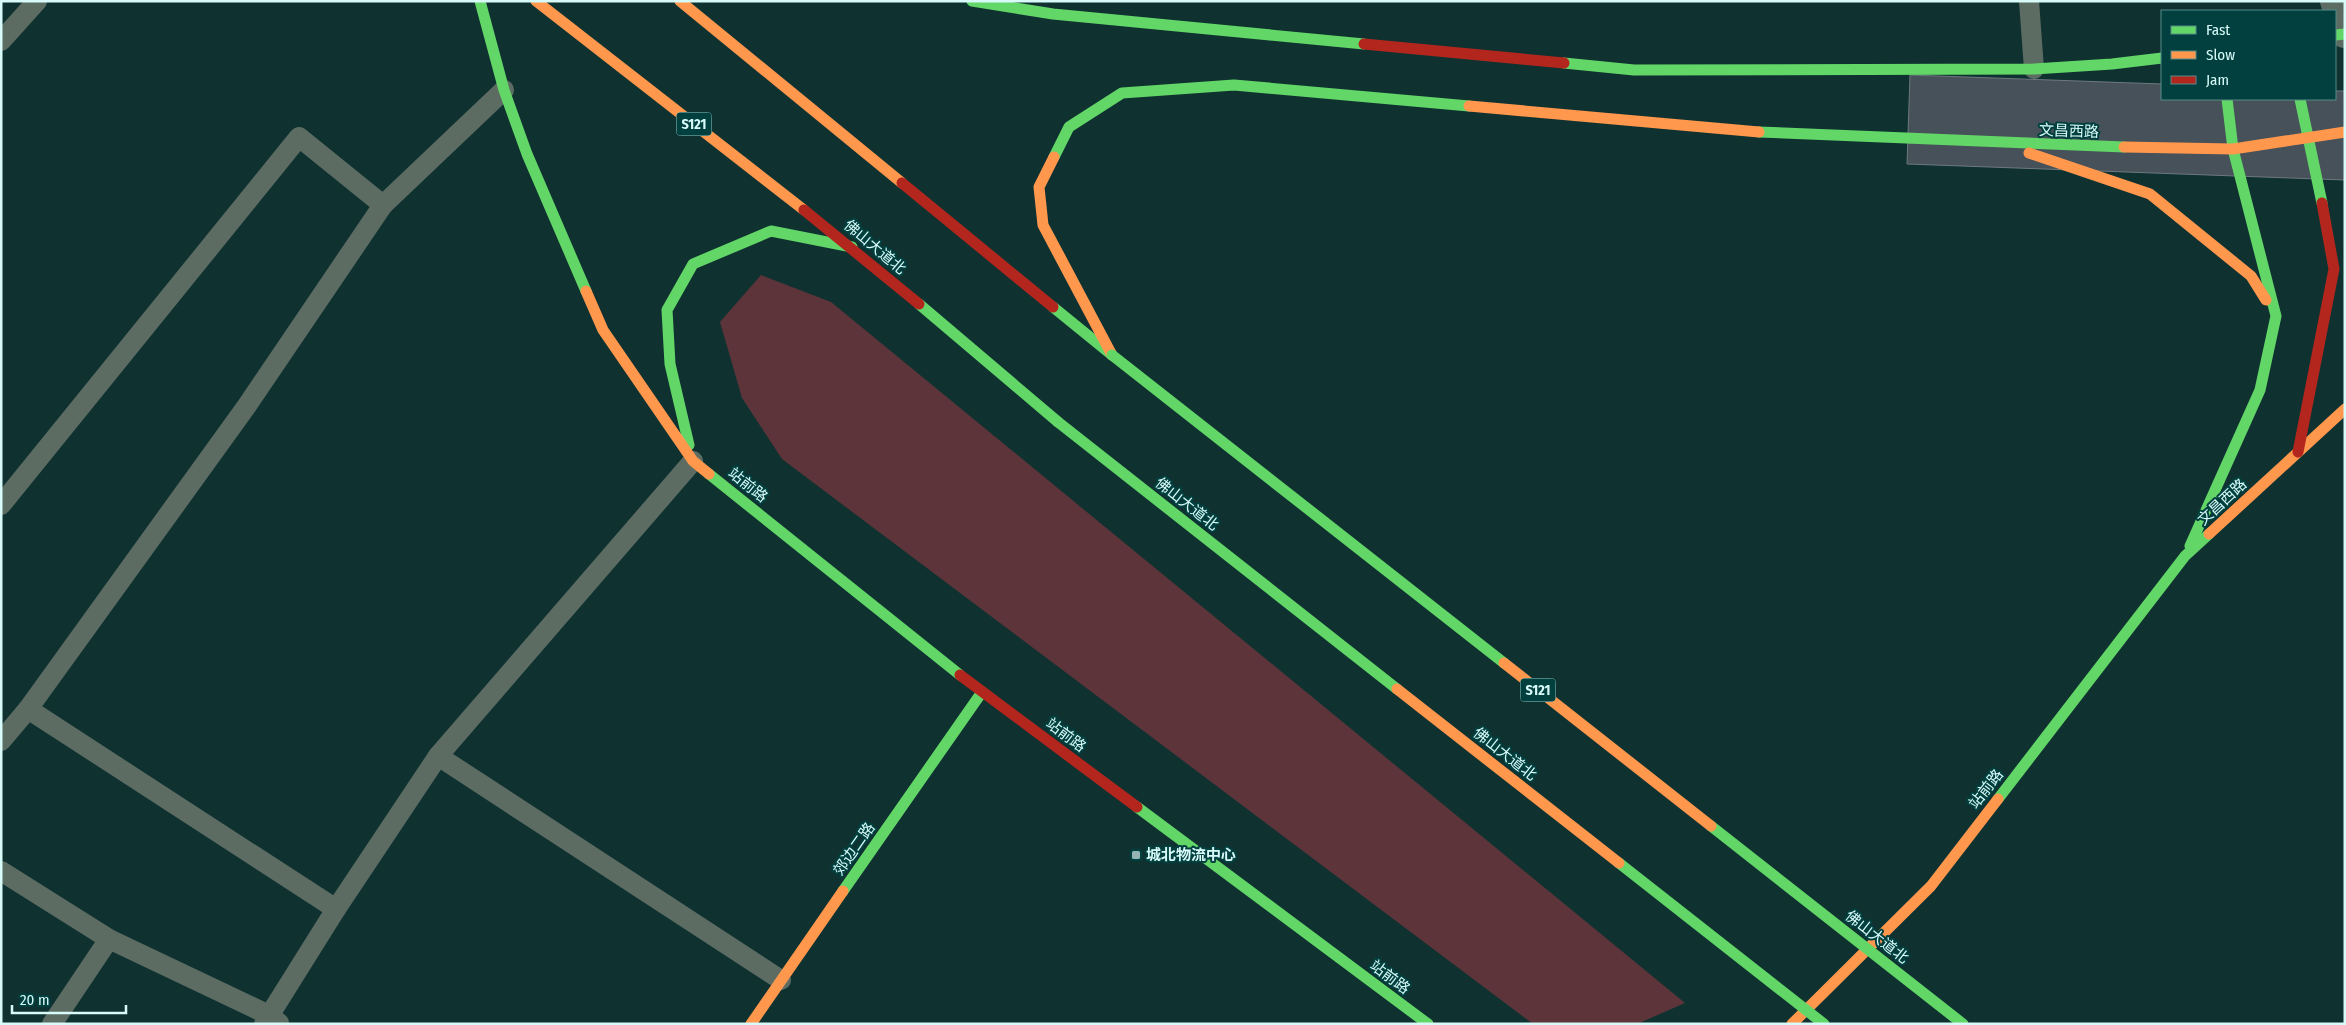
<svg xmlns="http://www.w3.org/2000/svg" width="2346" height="1025" viewBox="0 0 2346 1025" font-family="'Fira Sans Condensed','Noto Sans SC',sans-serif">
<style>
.green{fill:#5d343a}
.building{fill:#475159;stroke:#6e7880}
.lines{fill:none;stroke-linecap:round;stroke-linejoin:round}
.lane{stroke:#5d6c63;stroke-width:20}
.street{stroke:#5d6c63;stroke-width:28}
.fast{stroke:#63d668;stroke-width:11}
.slow{stroke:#ff974d;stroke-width:11}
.jam{stroke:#b3261e;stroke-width:11}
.fast-bridge{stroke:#63d668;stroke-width:11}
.slow-bridge{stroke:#ff974d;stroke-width:11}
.poi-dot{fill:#92b5b3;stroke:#01403f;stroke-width:2}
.labels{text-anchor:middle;stroke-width:4;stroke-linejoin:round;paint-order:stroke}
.shield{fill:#01403f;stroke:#98c3c1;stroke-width:1}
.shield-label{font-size:14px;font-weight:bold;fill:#d8fbf9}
.street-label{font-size:15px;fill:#d8fbf9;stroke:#01403f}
.poi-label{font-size:15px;font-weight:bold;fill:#d8fbf9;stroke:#01403f;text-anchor:start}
</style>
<rect width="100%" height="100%" fill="#0f3231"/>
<!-- green -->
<polygon class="green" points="761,275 831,302 1685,1003 1637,1024 1533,1024 782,459 742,398 720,322"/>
<!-- building -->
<polygon class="building" points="1910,75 2162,84 2162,99 2335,99 2335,91 2345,91 2345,180 1907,164"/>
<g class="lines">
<!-- lane -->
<g class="lane">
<polyline points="2029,1 2034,69"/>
<polyline points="1,41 37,1"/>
<polyline points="1,505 299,137 383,205"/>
<polyline points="28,709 336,909"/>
<polyline points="1,741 28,709 246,407 383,205 504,90"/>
<polyline points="438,756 781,980"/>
<polyline points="1,871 109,939 269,1015 279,1023"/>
<polyline points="52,1024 109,939"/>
<polyline points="264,1024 336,909 438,756 693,461"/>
</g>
<!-- street -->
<polyline class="street" points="2334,1 2344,34"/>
<!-- fast -->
<g class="fast">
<polyline points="480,1 504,90 527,154 586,291"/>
<polyline points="972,1 1053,14 1364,44"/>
<polyline points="2335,35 2345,34"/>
<polyline points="1564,63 1634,70 2034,69 2112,64 2162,58"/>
<polyline points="2300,99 2322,203"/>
<polyline points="1759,132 2124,147"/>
<polyline points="1054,157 1069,127 1122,93 1234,85 1469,106"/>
<polyline points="919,304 1058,422"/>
<polyline points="1053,307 1112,355"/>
<polyline points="689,445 670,364 667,310 693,264 771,231 852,247"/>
<polyline points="709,474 960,675"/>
<polyline points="2190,546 2260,390 2276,316 2233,149 2227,99"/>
<polyline points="1998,799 2185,556 2209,534"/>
<polyline points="1137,807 1428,1024"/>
<polyline points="843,891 982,692"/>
</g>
<!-- slow -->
<g class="slow">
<polyline points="536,1 804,210"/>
<polyline points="680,1 902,183"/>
<polyline points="1469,106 1759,132"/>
<polyline points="2124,147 2233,149 2345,132"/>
<polyline points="2029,153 2150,194 2251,276 2266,300"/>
<polyline points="1054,157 1039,187 1043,225 1112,355"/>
<polyline points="586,291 603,330 693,461 709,474"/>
<polyline points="2209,534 2345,409"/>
<polyline points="751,1024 843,891"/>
<polyline points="1792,1024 1931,886 1998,799"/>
</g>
<!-- jam -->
<g class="jam">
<polyline points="1364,44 1564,63"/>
<polyline points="902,183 1053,307"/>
<polyline points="804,210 919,304"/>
<polyline points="2298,452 2334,269 2322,203"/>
<polyline points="960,675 1137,807"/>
</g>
<!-- fast-bridge -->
<g class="fast-bridge">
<polyline points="1112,355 1504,663"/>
<polyline points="1058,422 1397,689"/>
<polyline points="1711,826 1963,1024"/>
<polyline points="1619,863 1824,1024"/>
</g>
<!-- slow-bridge -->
<g class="slow-bridge">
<polyline points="1504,663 1711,826"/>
<polyline points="1397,689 1619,863"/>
</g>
</g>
<!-- markers -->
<rect class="poi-dot" x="1131" y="850" width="10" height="10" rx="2.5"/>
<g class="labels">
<!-- shield labels -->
<g class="shield">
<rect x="676.5" y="112.5" width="35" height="23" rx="4"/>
<rect x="1520.5" y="678.5" width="35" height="23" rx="4"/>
</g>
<g class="shield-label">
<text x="694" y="129">S121</text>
<text x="1538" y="695">S121</text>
</g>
<!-- street labels -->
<g class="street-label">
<text transform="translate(2069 131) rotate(2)" y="5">文昌西路</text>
<text transform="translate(875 247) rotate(40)" y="5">佛山大道北</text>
<text transform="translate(748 485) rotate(39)" y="5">站前路</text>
<text transform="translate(2222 502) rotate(-43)" y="5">文昌西路</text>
<text transform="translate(1187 504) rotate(38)" y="5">佛山大道北</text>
<text transform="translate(1066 735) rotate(37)" y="5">站前路</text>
<text transform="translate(1505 754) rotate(38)" y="5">佛山大道北</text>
<text transform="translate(1986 789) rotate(-52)" y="5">站前路</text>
<text transform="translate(854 849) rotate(-55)" y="5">郊边二路</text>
<text transform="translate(1877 937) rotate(38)" y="5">佛山大道北</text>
<text transform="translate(1390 977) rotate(37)" y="5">站前路</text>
</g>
<!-- poi labels -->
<g class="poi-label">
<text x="1146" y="860">城北物流中心</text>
</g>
</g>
<!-- border -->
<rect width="2346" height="1025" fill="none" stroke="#d8fbf9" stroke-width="5"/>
<!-- legend -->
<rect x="2161" y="10" width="175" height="90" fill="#01403f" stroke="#578b89"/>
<rect x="2171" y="26" width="25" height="8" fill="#63d668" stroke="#578b89"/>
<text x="2206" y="35" font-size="15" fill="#d8fbf9">Fast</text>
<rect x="2171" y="51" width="25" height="8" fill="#ff974d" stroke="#578b89"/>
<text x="2206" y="60" font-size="15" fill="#d8fbf9">Slow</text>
<rect x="2171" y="76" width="25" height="8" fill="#b3261e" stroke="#578b89"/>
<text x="2206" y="85" font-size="15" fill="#d8fbf9">Jam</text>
<!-- scale -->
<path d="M12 1005v8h114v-8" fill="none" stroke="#d8fbf9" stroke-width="2.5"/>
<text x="20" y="1005" font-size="15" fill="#d8fbf9" stroke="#01403f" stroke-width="4" paint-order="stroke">20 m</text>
</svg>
